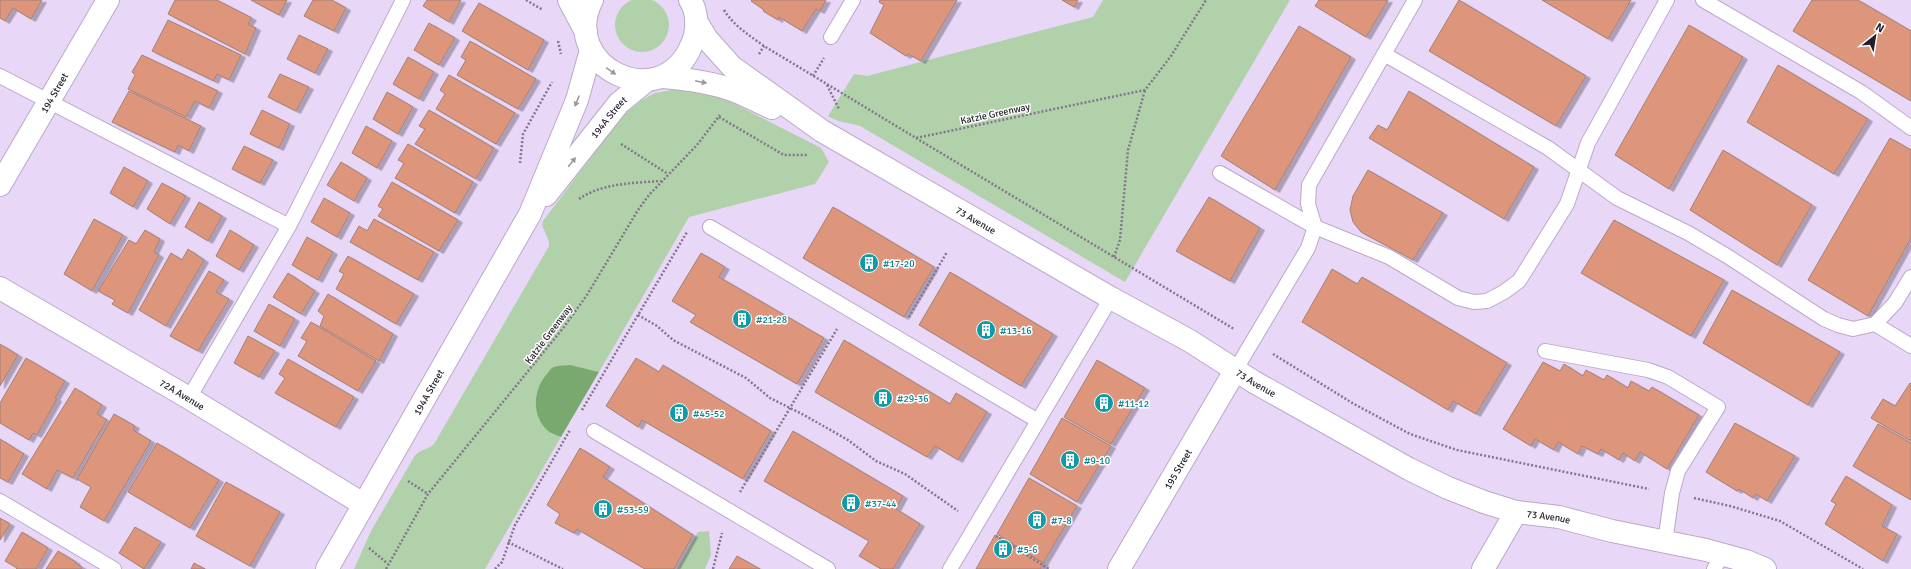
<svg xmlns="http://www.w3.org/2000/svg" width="1911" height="569" viewBox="0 0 1911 569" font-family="Signika,sans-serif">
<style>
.green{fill:#b1d1aa}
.forest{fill:#7aa970}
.building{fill:#dd957b;stroke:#a58074;filter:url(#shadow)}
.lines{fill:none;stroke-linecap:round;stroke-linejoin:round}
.service-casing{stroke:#baa8c9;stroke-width:16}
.minor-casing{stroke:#baa8c9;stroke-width:24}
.path{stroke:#83768d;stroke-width:2.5;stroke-dasharray:2 2;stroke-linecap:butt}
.service{stroke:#fff;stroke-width:14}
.minor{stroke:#fff;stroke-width:22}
.oneway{fill:#9c999f}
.labels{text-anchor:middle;stroke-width:3;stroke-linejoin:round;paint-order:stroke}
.street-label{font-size:10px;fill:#241d2a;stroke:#fff}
.culture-label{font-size:10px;fill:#0d838f;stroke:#fff;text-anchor:start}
</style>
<defs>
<filter id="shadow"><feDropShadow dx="4.5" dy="2.5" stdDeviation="0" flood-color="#0004"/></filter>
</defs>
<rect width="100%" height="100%" fill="#e9d7f8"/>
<!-- green -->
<g class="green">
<circle cx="642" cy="25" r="27"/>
<path d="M1103,0H1290L1125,282L860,126C848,122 839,123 828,116L854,74L867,76L1093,17Z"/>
<path d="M672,90H691L725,99L821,148L829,162L815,184L689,217L599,372L586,369L551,434L561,437L485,569H354L371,531L414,457C419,449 428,450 434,444L549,246V242L542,225L543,221L608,135L627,112L642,100L655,93Z"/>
<polygon points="709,531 711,555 705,569 677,569 698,532"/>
</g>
<!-- forest -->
<path class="forest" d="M570,365L599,372L561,437C533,430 529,395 546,375C548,373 550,369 552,368C556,365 565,366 570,365Z"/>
<!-- building -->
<g class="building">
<polygon points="0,0 42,0 31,19 13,8 5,21 0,18"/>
<polygon points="175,0 217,0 252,18 248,24 256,28 245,54 168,14"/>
<polygon points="251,0 287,0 279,15"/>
<polygon points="313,0 332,0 346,8 334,31 304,16"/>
<polygon points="427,0 461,0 449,22 423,6"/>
<polygon points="752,0 826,0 820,11 816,9 802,31 779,17 778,20 763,11 764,10 751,1"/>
<polygon points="880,0 957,0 921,61 908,54 906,56 870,33 884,5 879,2"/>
<polygon points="1062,0 1078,0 1074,7"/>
<polygon points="1319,0 1388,0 1366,37 1315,6"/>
<polygon points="1459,0 1586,76 1556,126 1429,51"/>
<polygon points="1542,0 1631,0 1608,39"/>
<polygon points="1812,0 1858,0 1911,31 1911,101 1793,31"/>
<polygon points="479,3 544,40 528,70 462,31"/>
<polygon points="168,20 241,55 229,80 217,74 214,81 152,51"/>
<polygon points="429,23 455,38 439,65 414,50"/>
<polygon points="1689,25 1743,57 1669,189 1615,155"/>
<polygon points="1299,26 1351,57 1275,190 1221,156"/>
<polygon points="299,35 328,49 315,73 287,59"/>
<polygon points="470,41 536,79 518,109 457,75 466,60 461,57"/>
<polygon points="142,55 218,91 209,108 195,101 186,117 128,89 135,75 132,72"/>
<polygon points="408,57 434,72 419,99 393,84"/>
<polygon points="1778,65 1868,119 1834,174 1747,122"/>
<polygon points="280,74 309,87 296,111 268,97"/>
<polygon points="449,75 515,113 496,144 436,109 445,94 440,90"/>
<polygon points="129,91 201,126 189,151 178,145 175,152 112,122"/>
<polygon points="1409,91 1534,167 1504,219 1369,138 1378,125 1387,130"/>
<polygon points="387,92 413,107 398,134 373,119"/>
<polygon points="262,110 290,124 279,148 250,134"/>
<polygon points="429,110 494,148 476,179 415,144 425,129 419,126"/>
<polygon points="366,126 392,141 377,168 352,153"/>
<polygon points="1890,138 1911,150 1911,238 1868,316 1808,280"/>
<polygon points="408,144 473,182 455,213 395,178 404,163 398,160"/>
<polygon points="244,146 273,160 260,183 232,169"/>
<polygon points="1723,150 1812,205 1777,265 1690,210"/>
<polygon points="341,162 367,178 354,201 327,185"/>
<polygon points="124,167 148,181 133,207 110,193"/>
<polygon points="1368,170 1443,213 1413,260 1361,232 1353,222 1350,210 1353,196"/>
<polygon points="392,182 458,220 439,251 378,216 383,209 378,206"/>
<polygon points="162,183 186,196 170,224 147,209"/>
<polygon points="1209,197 1260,228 1230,281 1176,251"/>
<polygon points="324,198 350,213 337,237 311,222"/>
<polygon points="199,202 222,216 208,241 185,227"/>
<polygon points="833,207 934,267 904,317 803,258"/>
<polygon points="94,219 123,235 92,291 64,274"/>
<polygon points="374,219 434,252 418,280 350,242 359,226 367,231"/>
<polygon points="1614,220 1724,280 1691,336 1581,273"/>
<polygon points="145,230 160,239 154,252 159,255 128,313 112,304 115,300 98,291 129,240 136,244"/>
<polygon points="230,230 254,245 239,270 216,256"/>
<polygon points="307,237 333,252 318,280 292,265"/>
<polygon points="188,249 204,260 166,326 139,310 171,253 182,260"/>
<polygon points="701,253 725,267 719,277 824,338 797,384 690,322 696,315 672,301"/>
<polygon points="348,256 414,294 396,324 336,289 344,274 339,271"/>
<polygon points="1332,269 1357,284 1362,277 1507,363 1476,414 1453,401 1448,410 1302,322"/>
<polygon points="209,271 224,280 216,292 229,299 198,351 170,336"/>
<polygon points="950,272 1053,334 1021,386 919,325"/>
<polygon points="288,273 315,291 301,314 273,297"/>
<polygon points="1732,290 1840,352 1808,405 1703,343"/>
<polygon points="328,294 393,334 379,361 320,326 324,316 318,311"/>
<polygon points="269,304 295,319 280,346 254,331"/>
<polygon points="311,322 376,361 358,391 298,356 307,341 301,338"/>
<polygon points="248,336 275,351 259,377 234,363"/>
<polygon points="844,340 950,404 956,393 987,412 958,460 935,446 927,457 815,392"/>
<polygon points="0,344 18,355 0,386"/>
<polygon points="26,358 65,381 55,398 57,399 37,435 33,433 29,440 0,423 0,403"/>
<polygon points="636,358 659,372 663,365 771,431 743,479 642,420 638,427 606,406"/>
<polygon points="288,359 354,397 336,427 275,393 285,378 279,374"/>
<polygon points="1097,360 1145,388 1111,444 1064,417"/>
<polygon points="1543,362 1560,371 1564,364 1583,376 1586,370 1604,380 1607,375 1628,388 1631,381 1649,391 1652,387 1699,415 1667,469 1640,452 1635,461 1623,453 1619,460 1601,449 1598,454 1582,446 1578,454 1558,442 1554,450 1535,439 1531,446 1503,429"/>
<polygon points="1910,383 1911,384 1911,441 1871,418 1883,399 1895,406"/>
<polygon points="75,388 102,405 97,414 107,420 73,478 57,470 47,489 22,474"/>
<polygon points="114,414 135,426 133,430 151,441 104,521 80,507 91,487 77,479"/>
<polygon points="1062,418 1111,446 1077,502 1030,474"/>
<polygon points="1735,423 1795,456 1767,501 1756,494 1753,498 1739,489 1737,491 1706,472"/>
<polygon points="1878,424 1911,443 1911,500 1853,466"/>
<polygon points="793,431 903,496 896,509 920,524 893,569 881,569 859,556 869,541 764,481"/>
<polygon points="0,439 24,454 8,482 0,478"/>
<polygon points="157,443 219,480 190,528 128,492"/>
<polygon points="580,448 610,467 603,477 693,535 674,569 645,569 577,529 574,533 555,523 560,514 547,505"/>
<polygon points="1846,476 1892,505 1882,526 1897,534 1883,561 1825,524 1836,504 1831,501"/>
<polygon points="1029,478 1077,506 1043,563 997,534"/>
<polygon points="226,482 280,512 250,566 196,536"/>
<polygon points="0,518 10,524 0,540"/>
<polygon points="135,527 161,542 144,569 119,553"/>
<polygon points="22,532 48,548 36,569 16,569 17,568 5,561"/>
<polygon points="995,535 1044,563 1040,569 976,569"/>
<polygon points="58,551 76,562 75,563 82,567 81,569 46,569"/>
<polygon points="737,556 760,569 729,569"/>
<polygon points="194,563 205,569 191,569"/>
</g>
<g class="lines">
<!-- service casing -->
<g class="service-casing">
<g id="service">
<polyline points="1703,0 1861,92 1911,128"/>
<polyline points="831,37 853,0"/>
<polyline points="1384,54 1548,148 1617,198 1688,233 1727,256 1824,319 1838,325 1853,329 1875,324 1895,303 1911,277"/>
<polyline points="0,76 289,226"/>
<polyline points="1220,173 1315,227 1389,257 1458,298 1474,302 1487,301 1504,292 1519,281 1567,204 1588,143 1667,0"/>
<polyline points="710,227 1038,421"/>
<polyline points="1875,324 1911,346"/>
<polyline points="1545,351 1648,370 1668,377 1718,407 1678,471 1672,493 1665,542"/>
<polyline points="1236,369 1308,248 1315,227 1308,204 1309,185 1415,0"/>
<polyline points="189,398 289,226 403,0"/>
<polyline points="594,431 828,569"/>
<polyline points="0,501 114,569"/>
<polyline points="950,569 1111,298"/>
<polyline points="1714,569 1723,554"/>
</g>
</g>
<!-- minor casing -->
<g class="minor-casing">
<g id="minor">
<polyline points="569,0 586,32"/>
<path d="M592,0C558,66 662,118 692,44C698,31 698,12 690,0"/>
<path id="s1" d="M696,21L707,39L732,67L822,131L1111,298L1190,341L1254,382L1409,469L1448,488L1484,502L1516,512L1559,517L1612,531L1706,550L1746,561L1765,569"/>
<path d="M663,77C687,79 712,82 735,91C748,96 760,103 772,108"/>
<path id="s2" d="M0,185L108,0"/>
<path id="s3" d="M546,195L619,103L646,81"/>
<path id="s4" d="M0,288L189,398L363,504"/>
<path id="s5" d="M327,569L530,214L577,100L591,50"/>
<path id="s6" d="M1119,569L1236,369"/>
<polyline points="1483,569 1516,512"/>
</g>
</g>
<!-- path -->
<g class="path">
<polyline points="526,0 543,10"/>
<path d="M724,10C734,26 749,35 764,46L916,138L1145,90L1171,56L1206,0"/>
<polyline points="558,41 561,54"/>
<polyline points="759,54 764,46"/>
<polyline points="813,76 824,58"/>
<polyline points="827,85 839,109"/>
<polyline points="719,117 784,155 808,155"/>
<polyline points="916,138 1234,329"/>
<polyline points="621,144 668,174"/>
<polyline points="520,163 523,134 552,82"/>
<path d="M579,199C602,183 634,183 661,181"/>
<polyline points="1114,257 1120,240 1128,150 1145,90"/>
<polyline points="638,315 657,326 673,340 746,378 770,398 804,415 848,440 876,461 905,474 958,511"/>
<polyline points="909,317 947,252"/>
<polyline points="1273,354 1354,404 1410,434 1457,450 1649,489"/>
<polyline points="582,410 687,232"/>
<polyline points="408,481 428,494"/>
<polyline points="740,492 837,329"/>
<polyline points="1694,498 1730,506 1780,521 1863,569"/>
<polyline points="996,536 1049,569"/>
<polyline points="508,542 563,569"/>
<polyline points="369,548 388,564"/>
<polyline points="386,569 428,494 564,327 587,295 638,210 649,195 697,145 720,115"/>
<polyline points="495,569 502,562 515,525 570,430"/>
<polyline points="713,569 722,533"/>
</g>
<!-- service -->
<use href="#service" class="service"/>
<!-- minor -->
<use href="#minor" class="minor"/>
</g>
<!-- one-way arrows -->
<defs><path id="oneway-solid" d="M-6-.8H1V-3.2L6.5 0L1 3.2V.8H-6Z"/></defs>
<g class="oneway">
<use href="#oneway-solid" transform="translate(611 71) rotate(35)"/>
<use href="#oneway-solid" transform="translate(701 82) rotate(12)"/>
<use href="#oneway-solid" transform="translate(577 101) rotate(112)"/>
<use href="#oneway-solid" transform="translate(572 162) rotate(-51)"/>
</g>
<!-- icons -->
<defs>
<g id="building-disc" transform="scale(1)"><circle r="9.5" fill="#0f9aa8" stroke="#fff"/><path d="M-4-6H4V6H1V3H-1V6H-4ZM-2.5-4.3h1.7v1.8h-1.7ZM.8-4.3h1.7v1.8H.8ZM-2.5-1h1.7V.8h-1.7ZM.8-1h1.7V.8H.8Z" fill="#fff"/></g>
</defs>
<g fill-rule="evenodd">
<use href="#building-disc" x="869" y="263"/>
<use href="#building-disc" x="742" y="319"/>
<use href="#building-disc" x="986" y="330"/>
<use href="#building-disc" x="883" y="398"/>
<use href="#building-disc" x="1104" y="403"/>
<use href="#building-disc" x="679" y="413"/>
<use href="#building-disc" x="1070" y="460"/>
<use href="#building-disc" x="851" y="503"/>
<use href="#building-disc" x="603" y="509"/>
<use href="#building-disc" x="1037" y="520"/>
<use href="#building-disc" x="1003" y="549"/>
</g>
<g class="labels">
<!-- street labels -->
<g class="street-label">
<text dy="4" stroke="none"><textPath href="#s2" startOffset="107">194 Street</textPath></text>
<text transform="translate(995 113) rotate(-12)" y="4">Katzie Greenway</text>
<text dy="4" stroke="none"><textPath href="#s3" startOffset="100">194A Street</textPath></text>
<text dy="4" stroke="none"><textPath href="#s1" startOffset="347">73 Avenue</textPath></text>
<text transform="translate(548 334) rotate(-53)" y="4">Katzie Greenway</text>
<text dy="4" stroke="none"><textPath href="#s1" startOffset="671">73 Avenue</textPath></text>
<text dy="4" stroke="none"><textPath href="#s5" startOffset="204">194A Street</textPath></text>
<text dy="4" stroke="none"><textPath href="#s4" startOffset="211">72A Avenue</textPath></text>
<text dy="4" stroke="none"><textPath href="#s6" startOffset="116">195 Street</textPath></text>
<text dy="4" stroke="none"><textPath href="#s1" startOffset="995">73 Avenue</textPath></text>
</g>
<!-- culture labels -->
<g class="culture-label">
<text x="883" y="267">#17-20</text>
<text x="756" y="323">#21-28</text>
<text x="1000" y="334">#13-16</text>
<text x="897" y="402">#29-36</text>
<text x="1118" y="407">#11-12</text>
<text x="693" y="417">#45-52</text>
<text x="1084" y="464">#9-10</text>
<text x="865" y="507">#37-44</text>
<text x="617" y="513">#53-59</text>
<text x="1051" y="524">#7-8</text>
<text x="1017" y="553">#5-6</text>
</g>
</g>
<!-- north arrow -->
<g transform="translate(1875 36) rotate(30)" stroke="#ffffff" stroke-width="3" paint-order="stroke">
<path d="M0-3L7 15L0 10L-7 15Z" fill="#241d2a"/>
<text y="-6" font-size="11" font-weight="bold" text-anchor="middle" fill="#241d2a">N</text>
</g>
</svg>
